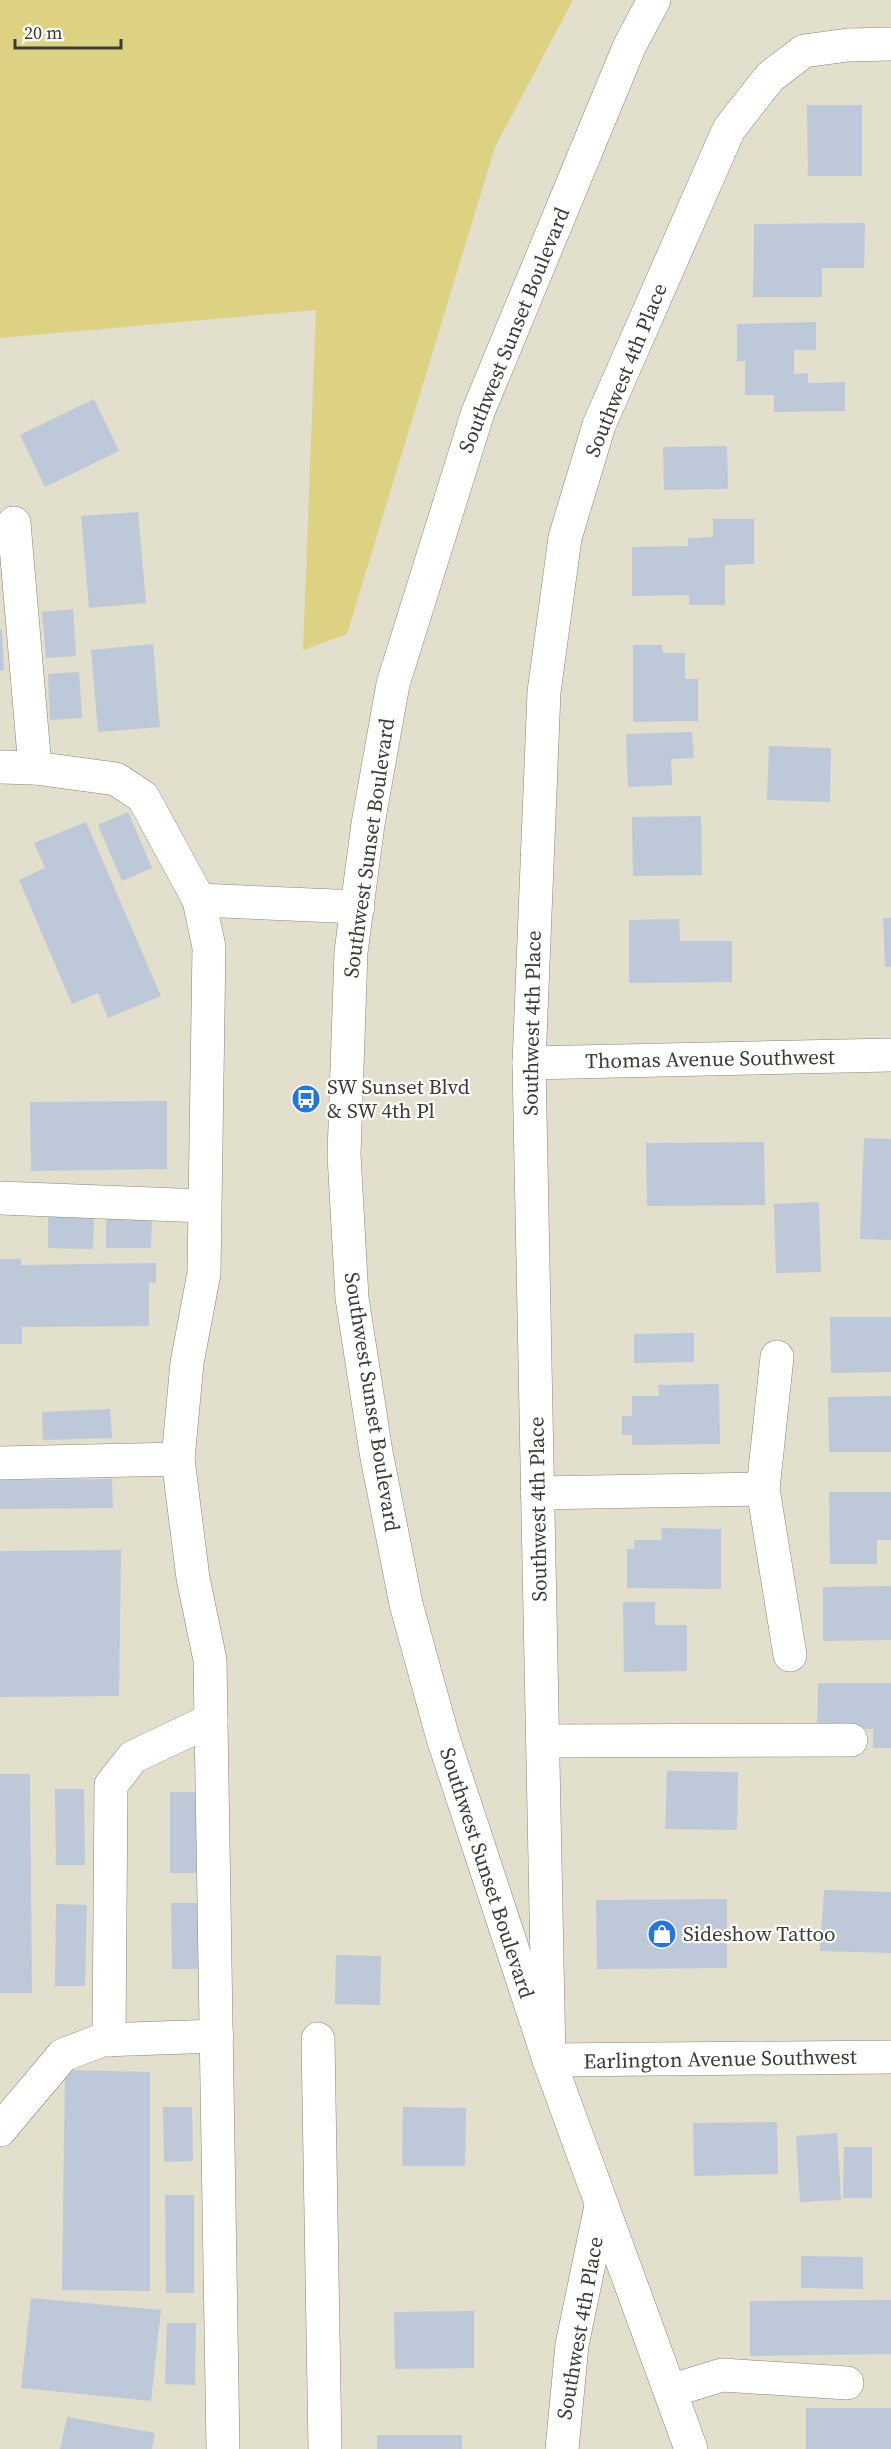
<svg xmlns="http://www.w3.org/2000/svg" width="891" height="2449" viewBox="0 0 891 2449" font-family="'Source Serif 4',serif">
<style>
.green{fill:#ddd282}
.building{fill:#bdc8d9}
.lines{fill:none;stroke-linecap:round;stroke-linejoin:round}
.minor-casing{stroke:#888674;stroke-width:34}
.major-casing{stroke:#888674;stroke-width:34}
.minor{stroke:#fff;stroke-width:33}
.major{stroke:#fff;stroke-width:33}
.labels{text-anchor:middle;stroke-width:4.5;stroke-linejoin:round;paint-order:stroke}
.street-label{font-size:21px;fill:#3c3b33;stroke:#fff}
.poi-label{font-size:21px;fill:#3c3b33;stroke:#fff;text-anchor:start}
</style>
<rect width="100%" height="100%" fill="#e2dfcc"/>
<!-- green -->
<polygon class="green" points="0,0 573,0 495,147 347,634 303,650 316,310 0,338"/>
<!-- building -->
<g class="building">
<polygon points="807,105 862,105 862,176 808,176"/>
<polygon points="865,223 864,268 822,268 822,297 753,297 754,224"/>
<polygon points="816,322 816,350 794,350 794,374 808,373 808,383 845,382 845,411 774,412 774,395 745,395 745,361 737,361 737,324"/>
<polygon points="94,399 119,451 45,487 20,435"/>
<polygon points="727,446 728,489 664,490 663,447"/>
<polygon points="138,512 146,603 89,608 81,516"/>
<polygon points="713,519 754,519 754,564 725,565 725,605 689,605 689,595 632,596 632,547 688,546 688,538 713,537"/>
<polygon points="73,609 76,656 46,658 42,612"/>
<polygon points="0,630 2,630 4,670 0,671"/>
<polygon points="153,644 160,727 98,732 91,650"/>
<polygon points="633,645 662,645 663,653 685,653 685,679 698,679 698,721 633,722"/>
<polygon points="79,672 82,718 50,720 48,674"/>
<polygon points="692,732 694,758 671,759 672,785 628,787 626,734"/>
<polygon points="769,746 831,748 830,802 767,800"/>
<polygon points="128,812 152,868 122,881 98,825"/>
<polygon points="701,816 702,875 633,876 632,817"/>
<polygon points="86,822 161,996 108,1018 98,993 72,1004 19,880 45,868 34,843"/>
<polygon points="883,918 891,918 891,967 885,967"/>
<polygon points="679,919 680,941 732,941 732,982 629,983 629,920"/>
<polygon points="167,1101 167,1169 31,1171 30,1102"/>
<polygon points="864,1138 891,1139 891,1240 860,1239"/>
<polygon points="764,1142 765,1205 647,1206 646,1143"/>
<polygon points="819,1202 821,1272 776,1273 774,1204"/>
<polygon points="48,1215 94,1216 93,1249 48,1248"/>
<polygon points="106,1216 152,1217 151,1248 106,1248"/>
<polygon points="0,1259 21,1259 21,1265 156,1263 156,1283 149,1282 149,1326 22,1327 22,1344 0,1344"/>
<polygon points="830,1317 891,1317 891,1372 831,1373"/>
<polygon points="694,1333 694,1362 634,1363 634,1334"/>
<polygon points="719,1384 720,1444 632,1445 632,1435 622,1435 622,1416 632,1416 632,1396 659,1396 658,1385"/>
<polygon points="891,1396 891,1452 829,1452 828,1397"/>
<polygon points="110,1409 112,1438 43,1440 42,1412"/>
<polygon points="112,1479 113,1508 0,1509 0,1480"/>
<polygon points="829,1492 891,1492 891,1540 877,1540 877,1564 830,1564"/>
<polygon points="661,1528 721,1529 721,1589 627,1588 627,1549 634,1549 634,1540 662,1540"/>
<polygon points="121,1550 119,1696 0,1697 0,1551"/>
<polygon points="891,1586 891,1640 823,1641 823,1587"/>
<polygon points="623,1602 655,1602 655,1625 687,1625 687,1671 624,1672"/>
<polygon points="818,1683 891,1683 891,1748 873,1748 873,1729 817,1728"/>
<polygon points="667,1771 738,1772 737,1830 665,1829"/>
<polygon points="0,1774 30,1774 32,1993 0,1993"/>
<polygon points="55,1789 84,1789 85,1865 56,1865"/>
<rect x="170" y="1792" width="29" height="81"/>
<polygon points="824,1890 891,1892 891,1953 820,1951"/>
<polygon points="727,1899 727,1968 597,1969 596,1900"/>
<polygon points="171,1903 200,1903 200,1969 172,1969"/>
<polygon points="56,1904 87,1905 85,1986 55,1986"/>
<polygon points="336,1955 381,1956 380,2005 335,2004"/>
<polygon points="65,2070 150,2072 150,2291 62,2290"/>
<polygon points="163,2107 192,2107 193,2161 164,2162"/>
<polygon points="403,2107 466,2108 465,2166 402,2166"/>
<polygon points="777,2122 778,2174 694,2176 693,2123"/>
<polygon points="837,2133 841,2200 800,2202 796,2136"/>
<polygon points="844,2147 872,2147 872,2198 843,2198"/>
<polygon points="165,2195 194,2195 194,2293 166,2293"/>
<polygon points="801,2256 863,2257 863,2289 801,2288"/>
<polygon points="31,2298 161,2310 151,2401 21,2388"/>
<polygon points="891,2300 891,2354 750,2356 750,2301"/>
<polygon points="474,2311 474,2368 395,2369 394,2312"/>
<polygon points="167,2323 196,2323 195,2385 165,2384"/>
<rect x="806" y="2408" width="85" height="41"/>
<polygon points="67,2417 155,2433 152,2449 60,2449"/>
<rect x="377" y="2435" width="85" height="14"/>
</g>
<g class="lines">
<!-- minor casing -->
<g class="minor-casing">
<g id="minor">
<polyline points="891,44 848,45 804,51 770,77 729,129 599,425 565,538 544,692 529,1063 549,2060 891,2057"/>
<polyline points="14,523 35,768"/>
<polyline points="0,767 35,768 116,779 143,797 199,900 209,947 204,1273 187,1363 178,1459 193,1578 210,1660 223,2449"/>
<polyline points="199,900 358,907"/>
<polyline points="529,1063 891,1055"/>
<polyline points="0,1198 204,1206"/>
<polyline points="777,1357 763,1489 790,1655"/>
<polyline points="0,1463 178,1459"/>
<polyline points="537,1493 763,1489"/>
<polyline points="543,1741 851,1740"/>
<polyline points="318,2039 325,2449"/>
<polyline points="109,2040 111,1785 133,1757 211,1720"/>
<polyline points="0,2130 63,2055 102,2040 217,2036"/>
<polyline points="670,2391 722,2375 847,2383"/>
<polyline points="562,2449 572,2345 601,2206"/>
</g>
</g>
<!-- major casing -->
<g class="major-casing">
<polyline id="major" points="654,0 630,45 478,412 393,684 368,824 351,952 344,1155 352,1298 376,1452 406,1604 443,1738 549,2060 691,2449"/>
</g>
<!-- minor -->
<use href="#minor" class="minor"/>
<!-- major -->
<use href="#major" class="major"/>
</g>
<!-- icons -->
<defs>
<g id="bus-disc" transform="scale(1.5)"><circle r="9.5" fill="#2376e1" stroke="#fff"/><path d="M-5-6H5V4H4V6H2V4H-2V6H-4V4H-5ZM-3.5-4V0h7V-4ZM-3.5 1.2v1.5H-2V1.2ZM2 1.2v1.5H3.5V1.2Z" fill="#fff"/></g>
<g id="shop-disc" transform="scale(1.5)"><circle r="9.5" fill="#2376e1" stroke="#fff"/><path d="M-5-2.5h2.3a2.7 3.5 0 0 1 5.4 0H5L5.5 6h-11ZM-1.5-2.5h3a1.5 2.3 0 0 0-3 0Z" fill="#fff"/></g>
</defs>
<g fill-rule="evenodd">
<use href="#bus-disc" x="306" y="1099"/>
<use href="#shop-disc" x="662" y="1934"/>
</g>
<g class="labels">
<!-- street labels -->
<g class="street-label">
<text transform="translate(514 330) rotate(-68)" y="7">Southwest Sunset Boulevard</text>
<text transform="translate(626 370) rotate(-68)" y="7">Southwest 4th Place</text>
<text transform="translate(369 848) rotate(-82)" y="7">Southwest Sunset Boulevard</text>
<text transform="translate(532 1023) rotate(-89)" y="7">Southwest 4th Place</text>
<text transform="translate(710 1059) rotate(-1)" y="7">Thomas Avenue Southwest</text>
<text transform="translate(372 1402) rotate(81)" y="7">Southwest Sunset Boulevard</text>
<text transform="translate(538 1509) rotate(-91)" y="7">Southwest 4th Place</text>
<text transform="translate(487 1873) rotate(72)" y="7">Southwest Sunset Boulevard</text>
<text transform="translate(720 2059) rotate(-1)" y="7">Earlington Avenue Southwest</text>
<text transform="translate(580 2328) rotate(-80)" y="7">Southwest 4th Place</text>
</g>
<!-- poi labels -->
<g class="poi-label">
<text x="327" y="1094">SW Sunset Blvd<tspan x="327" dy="24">&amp; SW 4th Pl</tspan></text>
<text x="683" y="1941">Sideshow Tattoo</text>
</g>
</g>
<!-- scale -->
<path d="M15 39v9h106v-9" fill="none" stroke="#3c3b33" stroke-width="3"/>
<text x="24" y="39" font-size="18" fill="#3c3b33" stroke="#ffffff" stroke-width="4.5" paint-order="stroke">20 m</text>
</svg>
